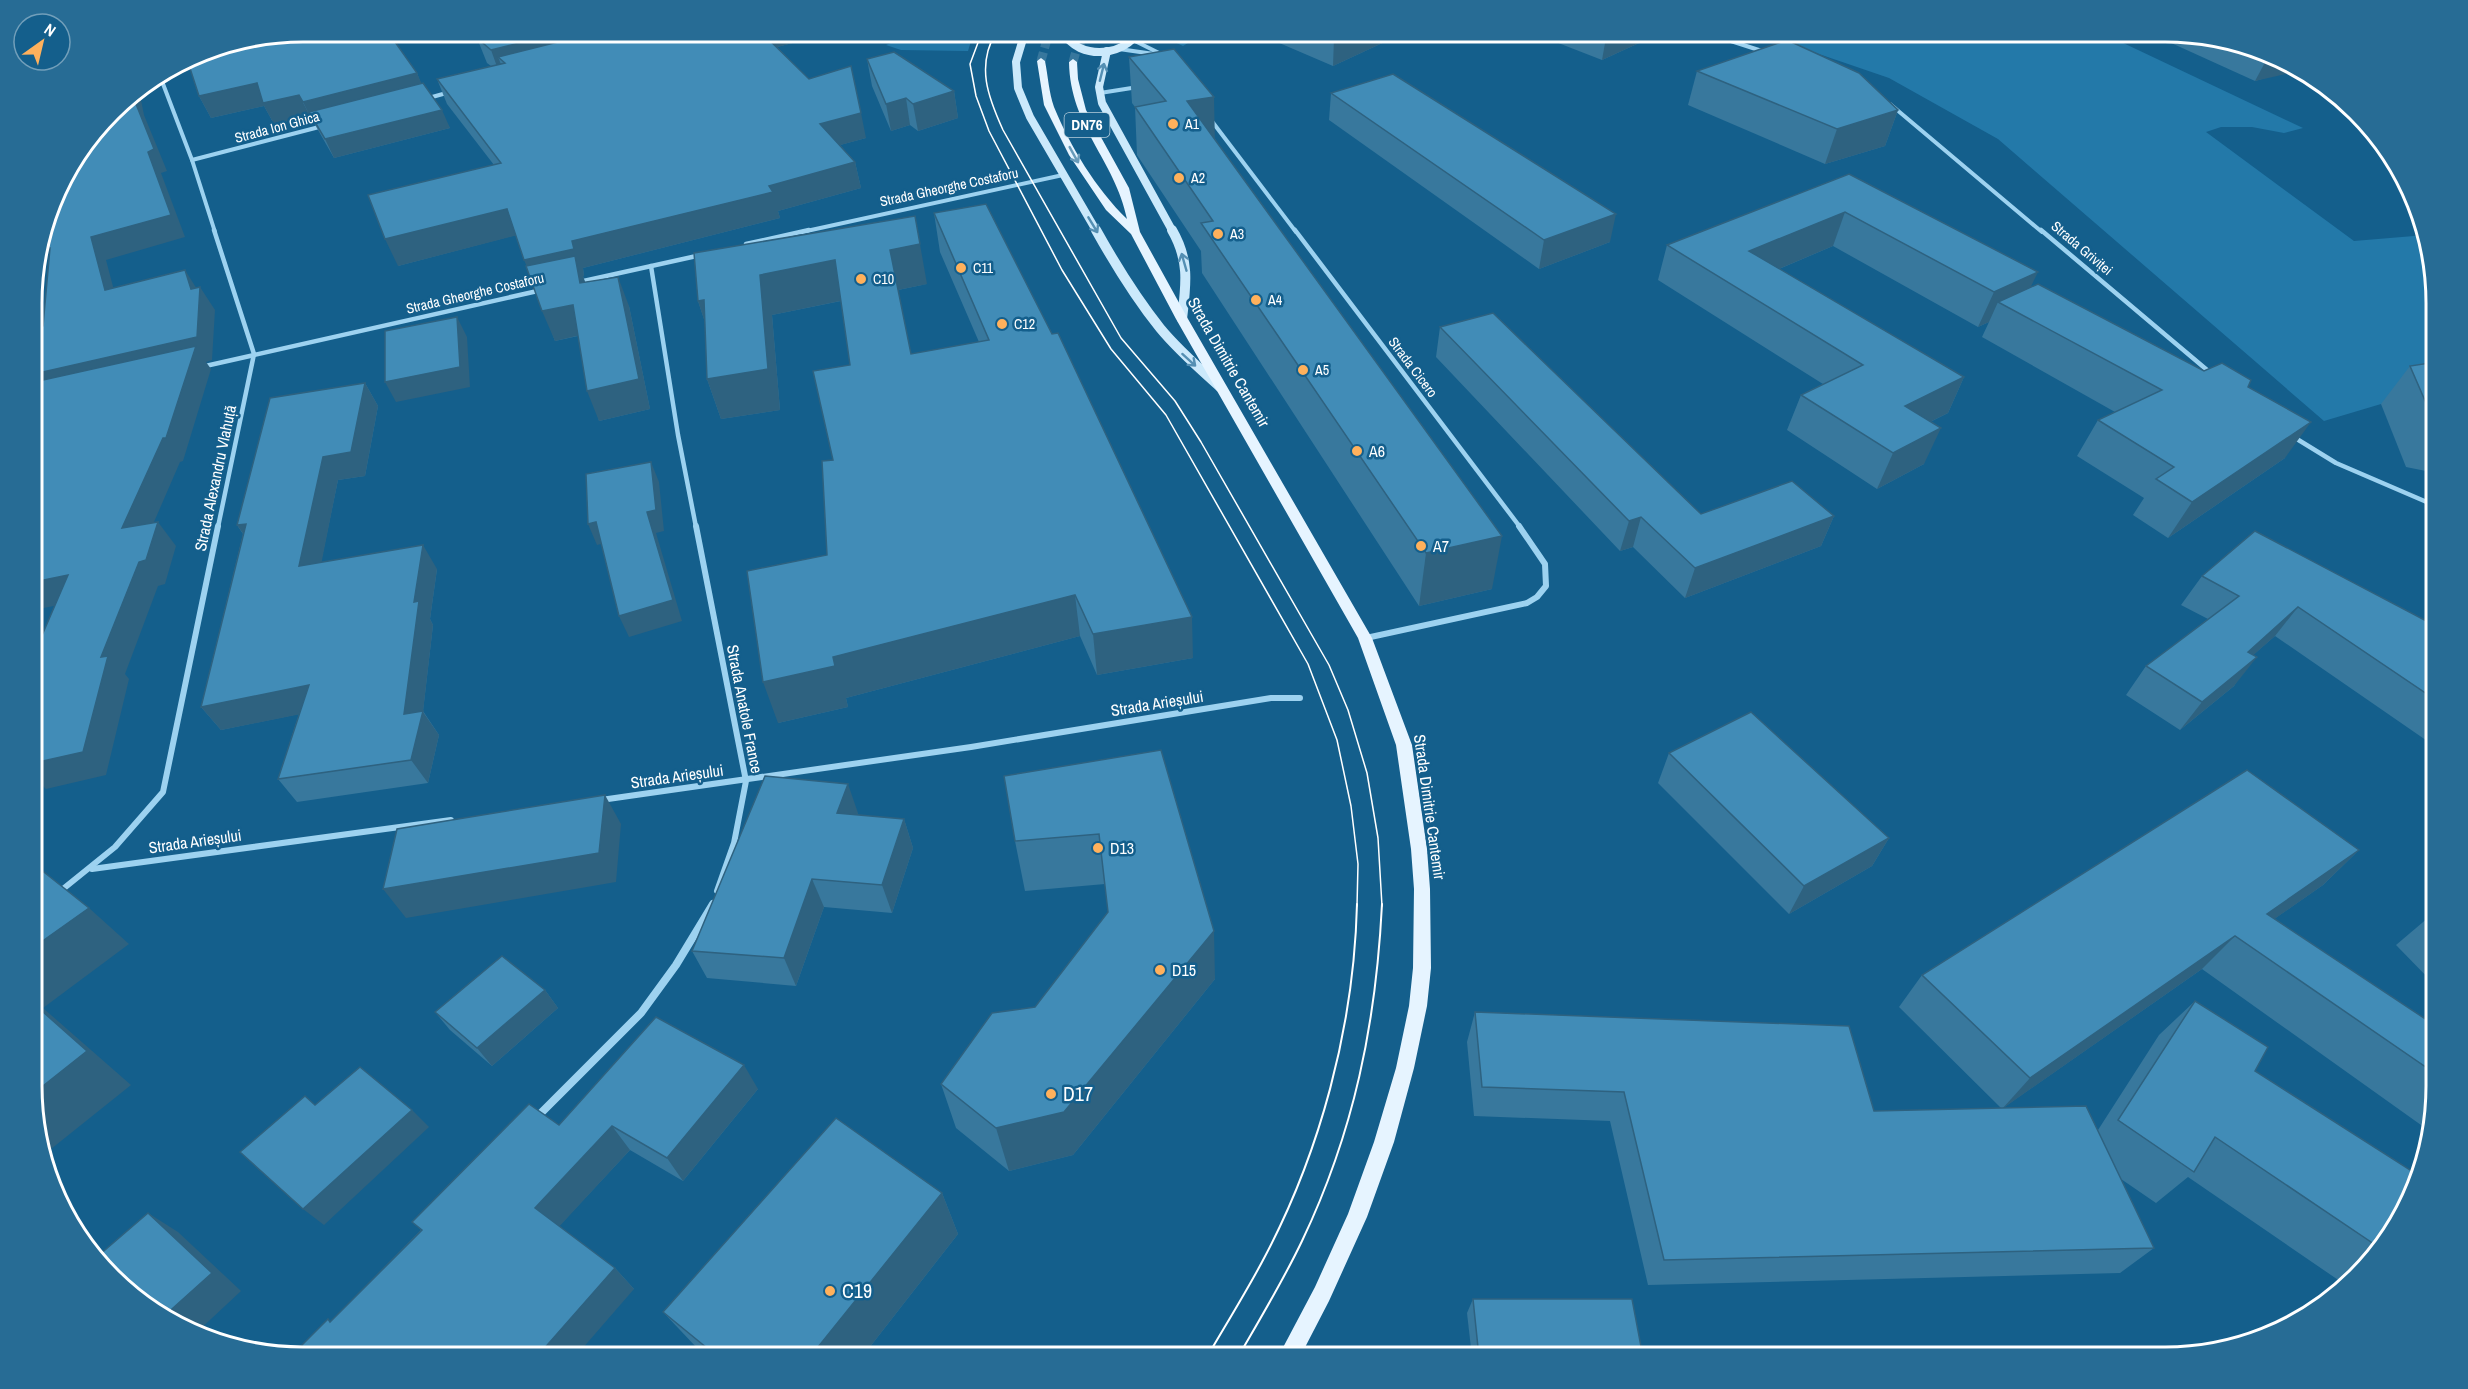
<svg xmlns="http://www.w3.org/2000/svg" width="2468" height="1389" viewBox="0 0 2468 1389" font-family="'Archivo Narrow',sans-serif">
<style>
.green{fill:#2379a9}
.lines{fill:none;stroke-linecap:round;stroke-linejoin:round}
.primary-tunnel{stroke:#37779d;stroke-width:9;stroke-dasharray:9 4.5;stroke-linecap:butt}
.street-far3{stroke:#9dd2f0;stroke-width:4}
.street-far2{stroke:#9dd2f0;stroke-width:4.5}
.street-far1{stroke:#9dd2f0;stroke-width:6}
.street{stroke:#9dd2f0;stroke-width:8}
.secondary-far1{stroke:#cbe9fb;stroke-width:8}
.secondary{stroke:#cbe9fb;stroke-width:10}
.primary{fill:#e6f4ff;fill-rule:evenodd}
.tram-far1{stroke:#fff;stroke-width:1.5}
.tram{stroke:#fff;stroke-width:2}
.wall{fill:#38789d}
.shaded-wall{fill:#2e6280}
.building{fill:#418cb7;stroke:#2e6280;stroke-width:1.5}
.oneway{stroke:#548fb3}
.oneway2{stroke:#689bba}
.poi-dot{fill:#ffb15c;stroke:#145f8c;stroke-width:2}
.labels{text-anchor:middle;stroke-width:5;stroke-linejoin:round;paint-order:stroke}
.far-poi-label{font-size:14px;fill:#fff;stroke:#145f8c;text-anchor:start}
.far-street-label{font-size:14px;fill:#fff;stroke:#145f8c}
.shield{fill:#145f8c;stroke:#b8cfdc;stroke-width:1.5}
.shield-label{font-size:15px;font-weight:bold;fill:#fff}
.street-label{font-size:16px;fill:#fff;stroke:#145f8c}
.poi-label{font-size:16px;fill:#fff;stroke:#145f8c;text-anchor:start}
.near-poi-label{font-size:20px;fill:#fff;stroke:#145f8c;text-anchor:start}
.rim{fill:none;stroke:#fff;stroke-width:3}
</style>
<rect width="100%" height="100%" fill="#145f8c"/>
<!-- green -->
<g class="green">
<polygon points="917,32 978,32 971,41 968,51 901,50 886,45"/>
<polygon points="1154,32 1195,32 1191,41 1183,46"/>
<polygon points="1755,32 2100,32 2303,128 2284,133 2252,127 2221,127 2206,132 2354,241 2426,235 2436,285 2436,396 2381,404 2324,421 1998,139 1889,78"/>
</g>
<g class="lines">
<!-- primary-tunnel -->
<g class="primary-tunnel">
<polyline points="1041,61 1047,39 1052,32"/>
<polyline points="1073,62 1077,48 1087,32"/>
</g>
<!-- street-far3 -->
<g class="street-far3">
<polyline points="1703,32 1765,52"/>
<polyline points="1133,40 1163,55"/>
<polyline points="1119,49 1154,54"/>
<polyline points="160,76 192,160 215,232"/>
<polyline points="1100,93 1138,87"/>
<polyline points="425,99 450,92"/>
<polyline points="1890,104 2042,232"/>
<polyline points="1211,120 1296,232"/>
<polyline points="192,160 323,126"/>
<polyline points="802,232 1063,175"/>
</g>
<!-- street-far2 -->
<g class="street-far2">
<polyline points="214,230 254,354 218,527"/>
<polyline points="1295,230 1520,527"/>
<polyline points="2041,230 2213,375"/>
<polyline points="746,244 809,230"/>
<polyline points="651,266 678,435 696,527"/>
<polyline points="579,282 701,255"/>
<polyline points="201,367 542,290"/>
<polyline points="2292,436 2336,463 2436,506"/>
</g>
<!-- street-far1 -->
<g class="street-far1">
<polyline points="696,526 746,781 734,843 717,891"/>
<polyline points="1366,638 1527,603 1537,597 1546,586 1545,564 1519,526"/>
<polyline points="601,800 971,747 1271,698 1300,698"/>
<polyline points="92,869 451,820"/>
<polyline points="58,893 115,847 163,792 218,526"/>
</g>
<!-- street -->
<polyline class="street" points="537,1117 641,1013 676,965 713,904"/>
<!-- secondary-far1 -->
<g class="secondary-far1">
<polyline points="1025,32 1016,62 1018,88 1030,117 1097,232"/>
<path d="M1051,32C1071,36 1067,42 1080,48C1098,56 1120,52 1134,38L1131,32"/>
<polyline points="1107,51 1099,87 1102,103 1173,232"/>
</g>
<!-- secondary -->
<g class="secondary">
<path d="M1096,230C1115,264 1136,298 1160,328C1178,350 1199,368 1220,387"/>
<path d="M1172,230C1190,261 1186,285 1182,319"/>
</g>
<!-- primary -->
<path class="primary" d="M1041,58L1045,61C1048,76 1049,93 1054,107C1070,146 1096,189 1127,219C1115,160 1070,127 1069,62L1073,59L1077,62L1078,79L1086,110L1129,188L1140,232L1188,319L1372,638L1412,745L1427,849L1430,889L1431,968L1427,1006L1414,1068L1394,1142L1367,1217L1329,1301L1300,1357H1278L1315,1287L1348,1214L1374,1142L1396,1068L1409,1006L1413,968L1414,889L1411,849L1396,745L1358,638L1176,319L1131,234L1106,210L1069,155L1044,105L1037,61Z"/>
<!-- tram-far1 -->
<g class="tram-far1">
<polyline points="982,32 970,64 976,96 989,131 1062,270 1111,349 1166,415 1308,664 1337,740 1351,806 1358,864 1357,906"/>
<path d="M996,32C976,66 988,97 1003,130L1121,338L1175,401L1201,442L1329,665L1348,710L1367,773L1378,838L1382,906"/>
</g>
<!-- tram -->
<g class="tram">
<path d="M1207,1357C1225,1326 1245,1294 1262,1262C1320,1154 1354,1027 1357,904"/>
<path d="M1238,1357C1260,1319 1283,1281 1302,1241C1354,1132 1376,1024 1382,904"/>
</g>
</g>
<!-- wall -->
<g class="wall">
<polygon points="479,32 835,32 777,47 866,138 840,145 855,162 861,188 778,211 780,218 583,268 584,276 583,276 585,282 629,306 650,409 599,421 578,336 555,341 516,235 398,266 494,165 447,104 437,79 491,66 487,63 477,38 485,36"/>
<polygon points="1254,32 1406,32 1333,66"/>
<polygon points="1530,32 1651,32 1650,38 1602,60"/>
<polygon points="2147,32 2165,32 2236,41 2300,68 2255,81"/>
<polygon points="1129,57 1215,139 1492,589 1419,606 1202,273 1201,251 1137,155 1135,107 1132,103"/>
<polygon points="867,59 954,91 958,118 918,131 910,125 891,131 872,86"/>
<polygon points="1697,71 1898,110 1885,146 1825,164 1688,105"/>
<polygon points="417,73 421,84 450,128 334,158 310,116 274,124 264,106 211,118 199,96"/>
<polygon points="1331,93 1610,242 1539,269 1329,120"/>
<polygon points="1849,174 2030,288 2204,371 2248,387 2285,458 2168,538 2133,515 2144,498 2077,456 2098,420 2115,412 1982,337 1989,322 1978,327 1833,246 1779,269 1964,377 1948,413 1930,422 1924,464 1877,489 1787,430 1801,395 1823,384 1658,280 1667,245"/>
<polygon points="934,213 1193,658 1097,675 1080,636 846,698 848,707 778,723 827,555 833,460 850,365 841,301 772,315 780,410 721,419 707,379 705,322 698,301 927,284 898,290 911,354 979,342 940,252"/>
<polygon points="1440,327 1701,514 1834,516 1821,546 1685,598 1633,547 1620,551 1436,357"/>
<polygon points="2436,362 2436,473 2406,467 2381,404 2410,366"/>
<polygon points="365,383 378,406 365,476 338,480 321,562 437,569 430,619 433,625 423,711 439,735 428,783 297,802 278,779 299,714 221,730 201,707 243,534 237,525"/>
<polygon points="2202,576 2436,626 2436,742 2433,745 2275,636 2253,655 2234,686 2180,730 2126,695 2146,666 2208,619 2181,605"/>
<polygon points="2436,596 2436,607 2430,603"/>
<polygon points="1161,750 1215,979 1073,1155 1009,1171 956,1128 941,1084 1035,1007 1108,912 1105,884 1025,891 1015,841"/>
<polygon points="1669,753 1889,838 1872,866 1789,914 1658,783"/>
<polygon points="858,813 857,815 904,819 913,848 892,913 824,907 796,986 707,978 692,951"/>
<polygon points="2359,850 2323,885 2274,919 2436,1026 2436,1103 2428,1130 2202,969 2003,1108 2098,1130 2159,1035 2195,1001 2255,1071 2400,1221 2357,1278 2347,1286 2188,1177 2156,1203 2121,1179 2154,1248 2120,1273 1648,1285 1610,1121 1474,1116 1467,1042 1475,1012 1874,1111 2001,1108 1899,1007 1922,975"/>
<polygon points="2436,915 2436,986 2396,945 2429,917"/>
<polygon points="545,990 558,1008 492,1066 450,1030 435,1012"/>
<polygon points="758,1089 683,1181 630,1150 559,1226 615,1268 634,1289 331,1321 421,1230 412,1222 559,1125"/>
<polygon points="942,1193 958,1234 862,1357 708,1357 697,1348 663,1312"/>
<polygon points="1473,1299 1643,1357 1472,1357 1467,1313"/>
</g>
<!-- shaded-wall -->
<g class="shaded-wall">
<polygon points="565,32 666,32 505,63 498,57 505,74 500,75 491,50"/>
<polygon points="758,32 835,32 762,51"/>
<polygon points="1349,32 1406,32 1333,66 1334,38"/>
<polygon points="1607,32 1651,32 1650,38 1602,60"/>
<polygon points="2269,55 2300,68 2303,70 2255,81"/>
<polygon points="417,73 426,94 309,112 314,124 303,102"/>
<polygon points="257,83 299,95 310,116 274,124 264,106 211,118 199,96"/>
<polygon points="139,90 144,115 167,171 161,173 185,237 106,260 120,313 105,290 91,237 132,94"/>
<polygon points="954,91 958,118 918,131 913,104"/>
<polygon points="1214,97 1215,145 1187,101"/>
<polygon points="906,98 910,125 891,131 886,104"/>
<polygon points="442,110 450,128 334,158 325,139"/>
<polygon points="1898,110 1885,146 1825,164 1837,129"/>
<polygon points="861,113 866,138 826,149 820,124"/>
<polygon points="855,162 861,188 778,211 780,218 583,268 584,276 583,276 586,285 580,283 536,287 524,260 572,241"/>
<polygon points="507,209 518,235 398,266 385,239"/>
<polygon points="1845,212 1833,246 1738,286 1749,251"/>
<polygon points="1616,214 1610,242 1539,269 1544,240"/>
<polygon points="915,216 927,284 898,290 890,250"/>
<polygon points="835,260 845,300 772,315 780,410 721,419 707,379 760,275"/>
<polygon points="185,270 200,294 200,287 215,310 212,360 206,362 211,369 183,461 180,462 141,552 122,528 34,402 34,374 191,289"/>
<polygon points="2038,272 2021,307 1998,302 1989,322 1978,327 1994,292"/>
<polygon points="618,277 629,306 650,409 599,421 587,391"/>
<polygon points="704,300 711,341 698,301"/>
<polygon points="573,305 585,334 555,341 542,311"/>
<polygon points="457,317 467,337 470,387 396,402 385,382"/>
<polygon points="1964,377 1948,413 1889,442 1905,406"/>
<polygon points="365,383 378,406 365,476 338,480 316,590 299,566 323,457"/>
<polygon points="2311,422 2285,458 2168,538 2192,502"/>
<polygon points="1941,428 1924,464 1877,489 1893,453"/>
<polygon points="651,462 659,482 664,531 656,533 682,621 629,637 619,616 647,512"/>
<polygon points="1834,516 1821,546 1685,598 1695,568"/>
<polygon points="1641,517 1633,547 1620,551 1629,521"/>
<polygon points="158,522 176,546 165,584 158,586 125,674 129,679 106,775 46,789 34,777 34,763 101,657 139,562"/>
<polygon points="596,522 605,543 597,545 588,524"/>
<polygon points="246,524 254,549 237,525"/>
<polygon points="1502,536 1492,589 1419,606 1426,553"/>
<polygon points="423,545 437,569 430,619 433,625 423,712 439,735 428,783 411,760 404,714 414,602"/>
<polygon points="68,575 88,599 34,610 34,582"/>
<polygon points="1075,595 1080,636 846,698 848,707 778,723 763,682 833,657"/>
<polygon points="2298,607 2275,636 2225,680 2248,652"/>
<polygon points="1192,617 1193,658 1097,675 1093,634"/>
<polygon points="2257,657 2234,686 2180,730 2202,702"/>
<polygon points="309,685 326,709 221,730 201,707"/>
<polygon points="42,697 34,726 34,699"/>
<polygon points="848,784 858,813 847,842 837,813"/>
<polygon points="605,795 621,824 616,882 406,918 383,889"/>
<polygon points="904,819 913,848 892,913 882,885"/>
<polygon points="1889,838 1872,866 1789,914 1804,886"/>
<polygon points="2359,850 2323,885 2243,941 2267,914"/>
<polygon points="812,879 824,907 796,986 784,958"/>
<polygon points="89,908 129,944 43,1008 131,1085 46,1153 34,1121 34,947"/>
<polygon points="1214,931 1215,979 1073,1155 1009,1171 996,1128"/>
<polygon points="2235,936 2202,969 2002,1109 2030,1078"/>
<polygon points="545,990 558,1008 492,1066 477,1048"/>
<polygon points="744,1065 758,1089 683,1181 667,1158"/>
<polygon points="412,1110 429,1127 324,1225 303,1209"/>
<polygon points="612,1126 630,1150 556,1230 535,1208"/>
<polygon points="942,1193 958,1234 862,1357 810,1357"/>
<polygon points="148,1213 178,1232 241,1291 196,1333 168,1321 163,1317"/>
<polygon points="615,1268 634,1289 575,1357 548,1357 541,1352"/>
</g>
<!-- building -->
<g class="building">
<polygon points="303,32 388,32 417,73 303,102 299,95 263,103 257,83 199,96 187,59 199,52"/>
<polygon points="497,32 565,32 491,50 477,38 499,33"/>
<polygon points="598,32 761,32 809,79 851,66 861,113 820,124 855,162 769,186 773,192 572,241 574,249 524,260 507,209 385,239 368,195 501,163 437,79 505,63 498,57"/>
<polygon points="1319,32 1349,32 1334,38"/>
<polygon points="1787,40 1859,73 1898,110 1837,129 1697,71"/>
<polygon points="1174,49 1214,97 1187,101 1502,536 1426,553 1201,223 1213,221 1135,107 1166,101 1129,57"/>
<polygon points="894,52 954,91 913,104 906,98 886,104 867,59"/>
<polygon points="1393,74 1616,214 1544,240 1331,93"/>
<polygon points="423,83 442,110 325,139 309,112"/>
<polygon points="132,94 154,149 148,152 171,215 91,237 105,290 185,270 191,289 200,287 197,337 34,374 34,328 43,326 50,248 46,248 51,212 60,183 124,99"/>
<polygon points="1849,174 2038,272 1994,292 1845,212 1749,251 1964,377 1905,406 1941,428 1893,453 1801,395 1863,365 1667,245"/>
<polygon points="986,204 1052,334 1058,333 1192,617 1093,634 1075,595 833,657 835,666 763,682 747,571 827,555 822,461 833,460 813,371 850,365 835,260 760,275 768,369 707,379 704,300 698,301 694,253 915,216 920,244 890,250 911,354 989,340 934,213"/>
<polygon points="575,256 580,283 618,277 639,379 587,391 573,305 542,311 526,266"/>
<polygon points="2038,284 2204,371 2222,363 2251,380 2248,387 2311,422 2192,502 2156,479 2174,467 2098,420 2162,390 1998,302"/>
<polygon points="1493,313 1701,514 1792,481 1834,516 1695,568 1641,517 1629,521 1440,327"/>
<polygon points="457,317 460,367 385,382 385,331"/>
<polygon points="196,346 166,438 163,438 122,528 158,522 146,560 139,562 101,657 108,656 83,752 34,763 34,726 42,697 34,699 34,654 68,575 34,582 34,382"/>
<polygon points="2436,362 2436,426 2410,366"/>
<polygon points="365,383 351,452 323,457 299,566 423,545 414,602 419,601 404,714 423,711 411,760 278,779 309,685 201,707 246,524 237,525 270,398"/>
<polygon points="651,462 656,510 647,512 673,600 619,616 596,522 588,524 586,474"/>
<polygon points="2255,531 2436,626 2436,700 2298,607 2248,652 2257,657 2202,702 2146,666 2239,596 2202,576"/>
<polygon points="1751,712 1889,838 1804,886 1669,753"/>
<polygon points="1161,750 1214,931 1064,1112 996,1128 941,1084 992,1013 1035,1007 1108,912 1099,834 1015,841 1004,776"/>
<polygon points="2247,770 2359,850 2267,914 2436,1026 2436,1074 2235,936 2030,1078 1922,975"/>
<polygon points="765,776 848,784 837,813 904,819 882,885 812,879 784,958 692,951"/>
<polygon points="605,795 599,853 383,889 397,829"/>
<polygon points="40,869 89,908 34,947 34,873"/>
<polygon points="2436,915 2436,925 2429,917"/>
<polygon points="502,956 545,990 477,1048 435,1012"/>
<polygon points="2195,1001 2268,1047 2255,1071 2415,1173 2400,1221 2380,1248 2215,1137 2194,1172 2118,1120"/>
<polygon points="34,1004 87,1051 34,1093"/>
<polygon points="1475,1012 1849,1026 1874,1111 2086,1106 2154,1248 1664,1260 1624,1092 1482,1087"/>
<polygon points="656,1017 744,1065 667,1158 612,1126 535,1208 615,1268 541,1352 549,1357 303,1358 291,1356 328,1319 330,1322 422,1230 412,1222 529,1104 559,1125"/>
<polygon points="360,1067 412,1110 303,1209 240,1152 305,1096 315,1105"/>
<polygon points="836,1118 942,1193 810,1357 718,1357 663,1312"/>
<polygon points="148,1213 212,1273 163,1317 98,1256"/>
<polygon points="1473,1299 1632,1299 1643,1357 1479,1357"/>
</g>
<!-- one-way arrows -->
<defs><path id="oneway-shaft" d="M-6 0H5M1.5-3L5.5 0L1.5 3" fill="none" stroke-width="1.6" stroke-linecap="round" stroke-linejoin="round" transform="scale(1.5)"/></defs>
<g class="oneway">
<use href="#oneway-shaft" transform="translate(1102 72) rotate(-76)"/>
<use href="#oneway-shaft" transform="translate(1093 225) rotate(59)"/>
<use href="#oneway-shaft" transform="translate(1184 262) rotate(-106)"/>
<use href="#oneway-shaft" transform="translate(1189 360) rotate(42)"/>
</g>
<use class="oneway2" href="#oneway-shaft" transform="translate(1074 155) rotate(61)"/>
<!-- markers -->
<g class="poi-dot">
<circle cx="1173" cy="124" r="6"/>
<circle cx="1179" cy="178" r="6"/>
<circle cx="1218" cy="234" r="6"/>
<circle cx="961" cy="268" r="6"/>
<circle cx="861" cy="279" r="6"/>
<circle cx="1256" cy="300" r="6"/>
<circle cx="1002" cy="324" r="6"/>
<circle cx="1303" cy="370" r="6"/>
<circle cx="1357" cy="451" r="6"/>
<circle cx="1421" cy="546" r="6"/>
<circle cx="1098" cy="848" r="6"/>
<circle cx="1160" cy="970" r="6"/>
<circle cx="1051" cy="1094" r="6"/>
<circle cx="830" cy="1291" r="6"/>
</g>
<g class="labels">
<!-- far-poi labels -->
<g class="far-poi-label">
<text x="1185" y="129">A1</text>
<text x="1191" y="183">A2</text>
<text x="1230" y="239">A3</text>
<text x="973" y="273">C11</text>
<text x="873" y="284">C10</text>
<text x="1268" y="305">A4</text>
<text x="1014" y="329">C12</text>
<text x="1315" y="375">A5</text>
</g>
<!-- far-street labels -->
<g class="far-street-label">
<text transform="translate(277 127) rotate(-15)" y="5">Strada Ion Ghica</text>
<text transform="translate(949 187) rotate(-12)" y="5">Strada Gheorghe Costaforu</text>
<text transform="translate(2082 248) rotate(40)" y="5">Strada Griviței</text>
<text transform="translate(475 293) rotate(-13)" y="5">Strada Gheorghe Costaforu</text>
<text transform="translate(1413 367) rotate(53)" y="5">Strada Cicero</text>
</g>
<!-- shield labels -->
<rect class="shield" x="1064.5" y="113" width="45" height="24" rx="4.5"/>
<g class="shield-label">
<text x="1087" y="130">DN76</text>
</g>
<!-- street labels -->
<g class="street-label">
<text transform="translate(1229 362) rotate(60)" y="6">Strada Dimitrie Cantemir</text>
<text transform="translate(215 478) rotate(-78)" y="6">Strada Alexandru Vlahuță</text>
<text transform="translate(1157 703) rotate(-9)" y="6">Strada Arieșului</text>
<text transform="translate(745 709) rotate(79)" y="6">Strada Anatole France</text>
<text transform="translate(677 776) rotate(-8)" y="6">Strada Arieșului</text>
<text transform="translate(1430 807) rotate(82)" y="6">Strada Dimitrie Cantemir</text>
<text transform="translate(195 841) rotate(-8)" y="6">Strada Arieșului</text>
</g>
<!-- poi labels -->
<g class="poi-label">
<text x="1369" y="457">A6</text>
<text x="1433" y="552">A7</text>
<text x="1110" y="854">D13</text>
<text x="1172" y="976">D15</text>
</g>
<!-- near-poi labels -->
<g class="near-poi-label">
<text x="1063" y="1101">D17</text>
<text x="842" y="1298">C19</text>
</g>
</g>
<!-- crop -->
<path d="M0 0H2468V1389H0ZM303 42H2165A261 261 0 0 1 2426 303V1086A261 261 0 0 1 2165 1347H303A261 261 0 0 1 42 1086V303A261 261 0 0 1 303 42Z" fill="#276c95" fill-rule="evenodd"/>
<path class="rim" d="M303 42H2165A261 261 0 0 1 2426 303V1086A261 261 0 0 1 2165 1347H303A261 261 0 0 1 42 1086V303A261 261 0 0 1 303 42Z"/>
<!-- north arrow -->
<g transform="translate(42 42) rotate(34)"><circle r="28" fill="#145f8c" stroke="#729fba" stroke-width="1.5"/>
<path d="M0-4.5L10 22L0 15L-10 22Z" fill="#ffb15c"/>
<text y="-9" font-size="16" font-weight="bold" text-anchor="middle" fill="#ffffff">N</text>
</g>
</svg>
